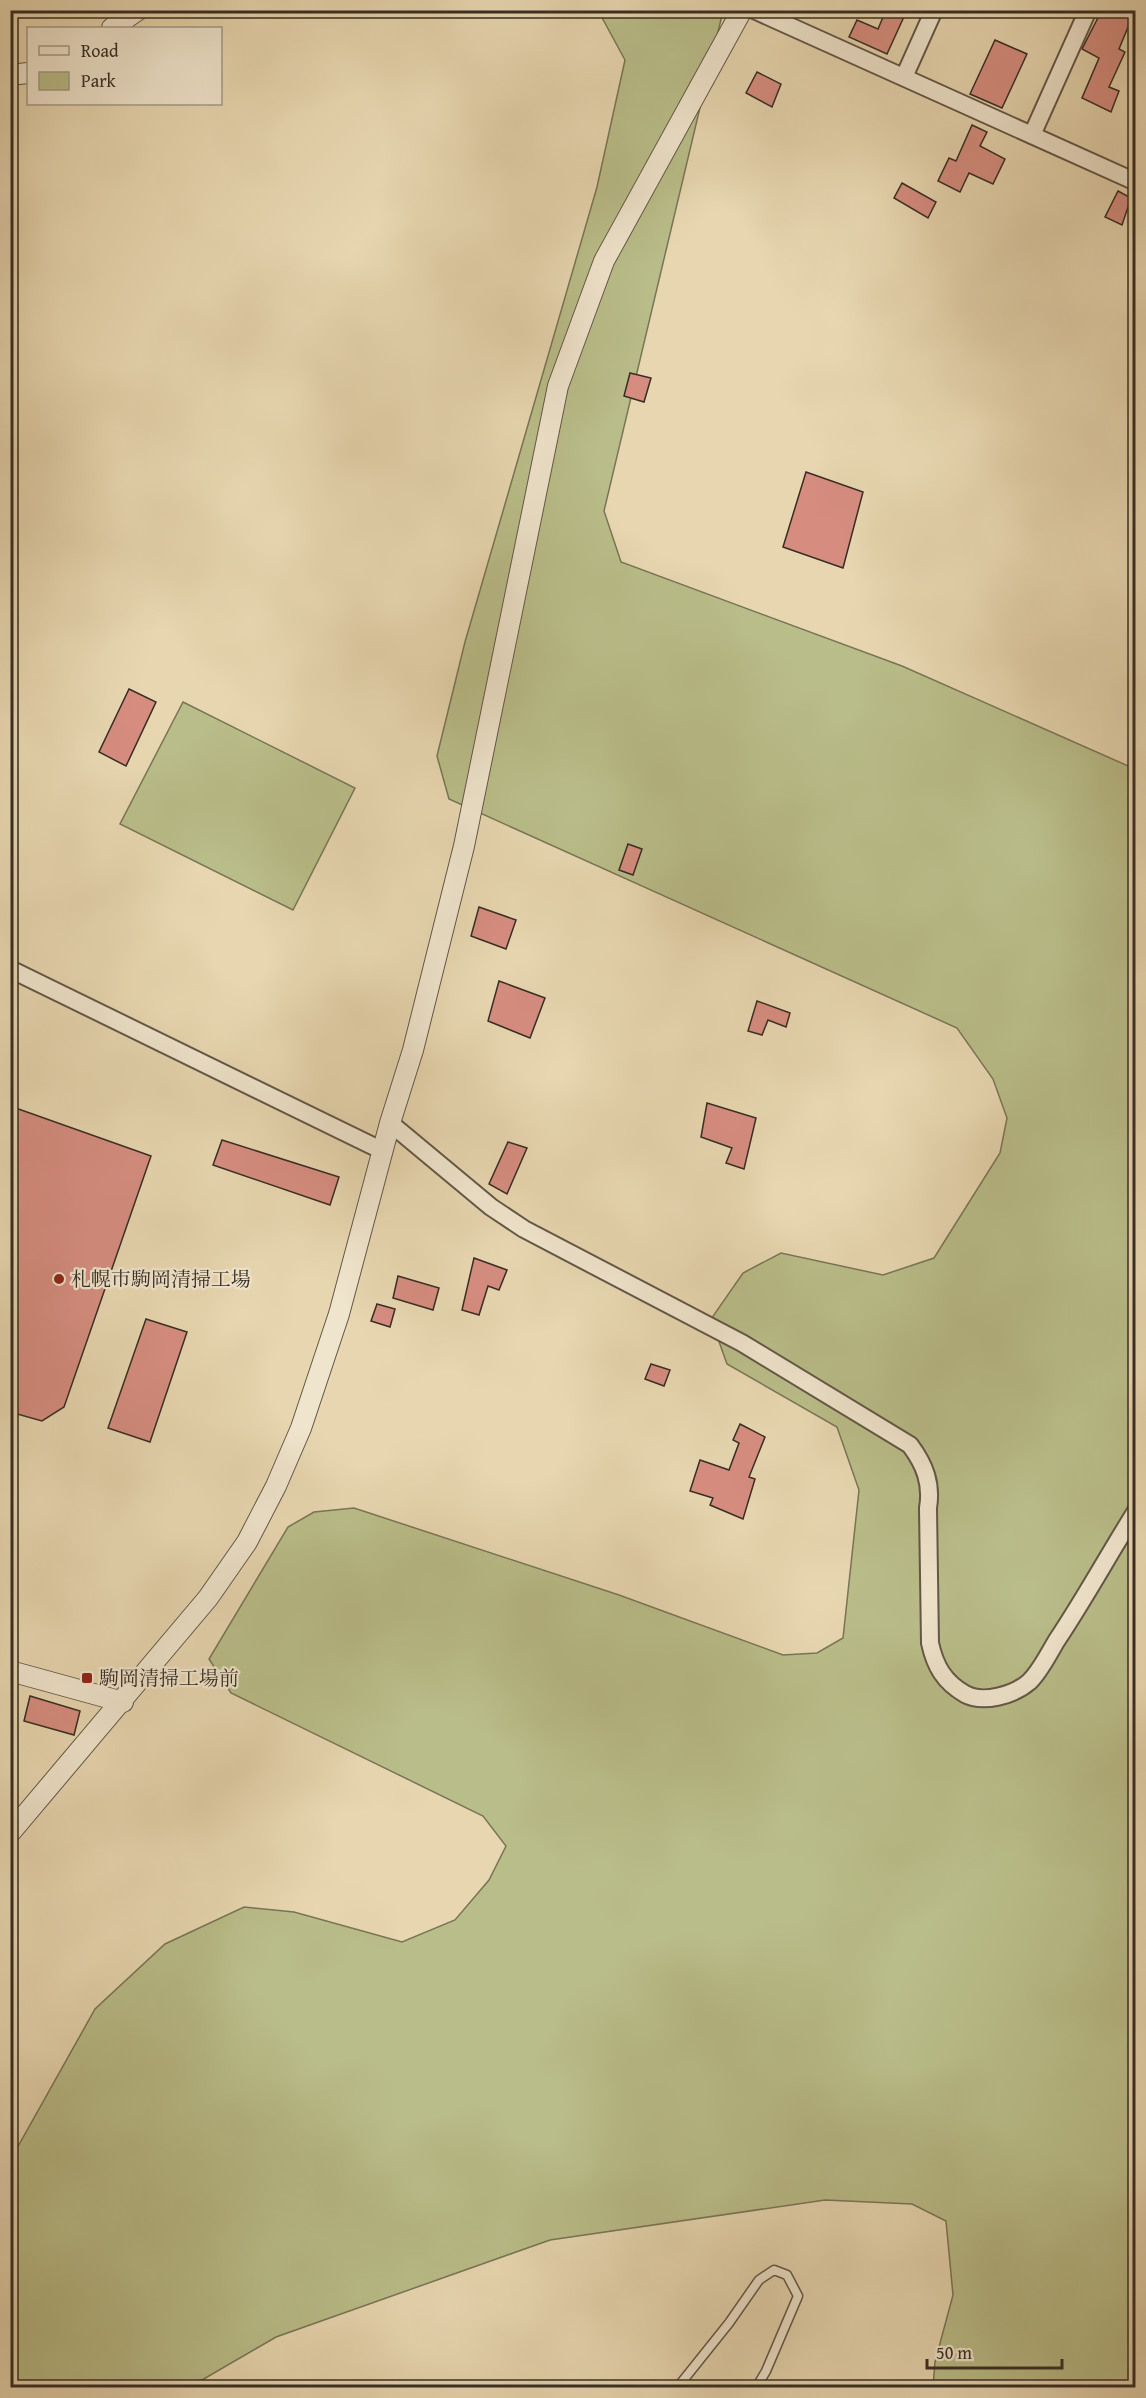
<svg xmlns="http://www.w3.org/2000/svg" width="1146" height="2398" viewBox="0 0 1146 2398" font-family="'Gentium Book Plus','Noto Serif JP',serif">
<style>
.green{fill:#b9bd89;stroke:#787556;stroke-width:1.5}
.building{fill:#d68d80;stroke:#372d24;stroke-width:1.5}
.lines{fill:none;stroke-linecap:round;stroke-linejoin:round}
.service-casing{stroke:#635747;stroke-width:11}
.minor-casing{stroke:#635747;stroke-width:20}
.tertiary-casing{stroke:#635747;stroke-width:22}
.service{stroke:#efe4cc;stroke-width:8}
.minor{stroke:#efe4cc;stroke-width:16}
.tertiary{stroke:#efe4cc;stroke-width:20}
.poi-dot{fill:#8f2418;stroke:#efe4cc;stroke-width:2}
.labels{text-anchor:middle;stroke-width:4.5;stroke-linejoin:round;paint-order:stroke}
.poi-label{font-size:20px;fill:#372d24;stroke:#efe4cc;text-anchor:start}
</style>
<rect width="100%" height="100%" fill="#e7d6b0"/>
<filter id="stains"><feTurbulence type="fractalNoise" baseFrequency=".00333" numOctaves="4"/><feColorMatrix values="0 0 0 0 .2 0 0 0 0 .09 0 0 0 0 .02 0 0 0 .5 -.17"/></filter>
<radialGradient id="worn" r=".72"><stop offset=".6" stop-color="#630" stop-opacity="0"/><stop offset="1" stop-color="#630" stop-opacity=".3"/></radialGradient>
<!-- green -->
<g class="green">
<polygon points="595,11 723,11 604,511 621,562 902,666 1135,769 1135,2387 933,2387 935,2362 953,2295 946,2221 912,2204 825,2200 550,2240 276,2337 190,2387 11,2388 11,2159 95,2009 165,1944 244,1907 294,1912 402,1942 455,1920 489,1880 506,1846 483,1816 231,1693 209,1659 288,1527 314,1512 354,1508 619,1595 783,1655 817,1653 843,1638 859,1490 837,1427 727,1364 711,1319 743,1273 781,1253 883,1275 934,1258 1000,1153 1007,1118 993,1079 957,1028 449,799 437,756 465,642 597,187 625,60 600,14"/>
<polygon points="183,702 355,788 293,910 120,824"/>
</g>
<!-- building -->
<g class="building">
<polygon points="886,10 907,10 887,54 849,37 857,20 878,29"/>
<polygon points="1102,10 1123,10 1133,15 1119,49 1125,52 1109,87 1119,91 1111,112 1082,98 1099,58 1082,49"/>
<polygon points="995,40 1027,54 1002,108 970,94"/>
<polygon points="757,72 781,84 772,107 746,93"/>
<polygon points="972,125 987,132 980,146 1005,159 993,184 969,173 960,192 938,181 949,158 956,161"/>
<polygon points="902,183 936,202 928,218 894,198"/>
<polygon points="1118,191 1131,198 1122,225 1105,217"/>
<polygon points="630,373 651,378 644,402 624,396"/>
<polygon points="806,472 863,492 843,568 783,547"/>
<polygon points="129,689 156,702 126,766 99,752"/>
<polygon points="628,844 642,849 633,875 619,870"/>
<polygon points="479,907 516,920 506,949 471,936"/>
<polygon points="499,981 545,998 530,1038 488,1021"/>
<polygon points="757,1001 790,1013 786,1027 768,1020 762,1035 748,1031"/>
<polygon points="707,1103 756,1118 744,1169 726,1163 732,1148 701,1137"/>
<polygon points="10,1106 151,1156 64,1407 42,1421 10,1412"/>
<polygon points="222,1140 339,1177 330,1205 213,1165"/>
<polygon points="508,1142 527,1148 507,1194 489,1184"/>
<polygon points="474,1258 507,1270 499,1290 488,1286 479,1315 462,1310"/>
<polygon points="398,1276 439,1288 433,1310 393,1298"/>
<polygon points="377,1304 395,1309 390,1327 371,1321"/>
<polygon points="146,1319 187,1332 150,1442 108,1428"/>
<polygon points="651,1364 670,1370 664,1386 645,1379"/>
<polygon points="740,1424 765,1437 749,1477 755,1479 743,1519 710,1505 713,1498 690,1491 700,1460 729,1470 739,1443 733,1440"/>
<polygon points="30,1696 80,1711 74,1735 24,1721"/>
</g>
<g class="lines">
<!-- service casing -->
<g class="service-casing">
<polyline id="service" points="677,2388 729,2323 759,2280 774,2270 787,2275 798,2296 766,2371 756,2388"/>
</g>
<!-- minor casing -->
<g class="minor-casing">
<g id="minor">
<polyline points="754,10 1136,182"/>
<polyline points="904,77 934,10"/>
<polyline points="1032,135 1088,10"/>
<polyline points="10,969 383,1151"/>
<path d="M390,1123L491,1207L524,1229L742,1343L910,1445C925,1465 932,1484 928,1508L930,1643C935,1666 944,1682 965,1694C983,1704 1014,1695 1029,1682C1040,1672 1049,1653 1057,1640C1085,1598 1109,1554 1136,1511"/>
</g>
</g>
<!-- tertiary casing -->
<g class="tertiary-casing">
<g id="tertiary">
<polyline points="112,28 138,10"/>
<polyline points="10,75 28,73"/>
<polyline points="10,1671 123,1702"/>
<polyline points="10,1833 208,1598 247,1542 276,1486 301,1428 339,1314 390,1123 413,1050 464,846 558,386 604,261 742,10"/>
</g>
</g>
<!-- service -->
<use href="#service" class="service"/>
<!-- minor -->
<use href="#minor" class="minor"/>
<!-- tertiary -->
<use href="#tertiary" class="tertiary"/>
</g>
<!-- markers -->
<g class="poi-dot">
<circle cx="59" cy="1279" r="6"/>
<rect x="81" y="1672" width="12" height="12" rx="3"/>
</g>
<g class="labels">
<!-- poi labels -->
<g class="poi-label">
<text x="71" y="1286">札幌市駒岡清掃工場</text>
<text x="99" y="1685">駒岡清掃工場前</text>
</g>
</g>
<!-- margin -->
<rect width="1146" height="2398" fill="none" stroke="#e7d6b0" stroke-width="36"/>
<rect x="12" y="12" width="1122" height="2374" fill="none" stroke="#372d24" stroke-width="3"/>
<rect x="18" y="18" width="1110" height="2362" fill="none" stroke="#372d24" stroke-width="1.5"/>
<!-- legend -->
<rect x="27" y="27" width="195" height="78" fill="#efe4cc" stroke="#a59b89" stroke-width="1.5"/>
<rect x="39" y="46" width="30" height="9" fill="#efe4cc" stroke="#a59b89" stroke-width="1.5"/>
<text x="81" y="57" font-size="18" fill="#372d24">Road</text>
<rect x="39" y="72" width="30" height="18" fill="#b9bd89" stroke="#a59b89" stroke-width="1.5"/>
<text x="81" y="87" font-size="18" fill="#372d24">Park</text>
<!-- scale -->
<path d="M927 2359v9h135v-9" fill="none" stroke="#372d24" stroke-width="3"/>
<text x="936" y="2359" font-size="18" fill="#372d24" stroke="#efe4cc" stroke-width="4.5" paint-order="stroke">50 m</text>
<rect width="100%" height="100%" filter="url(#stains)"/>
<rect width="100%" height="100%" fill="url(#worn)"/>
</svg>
